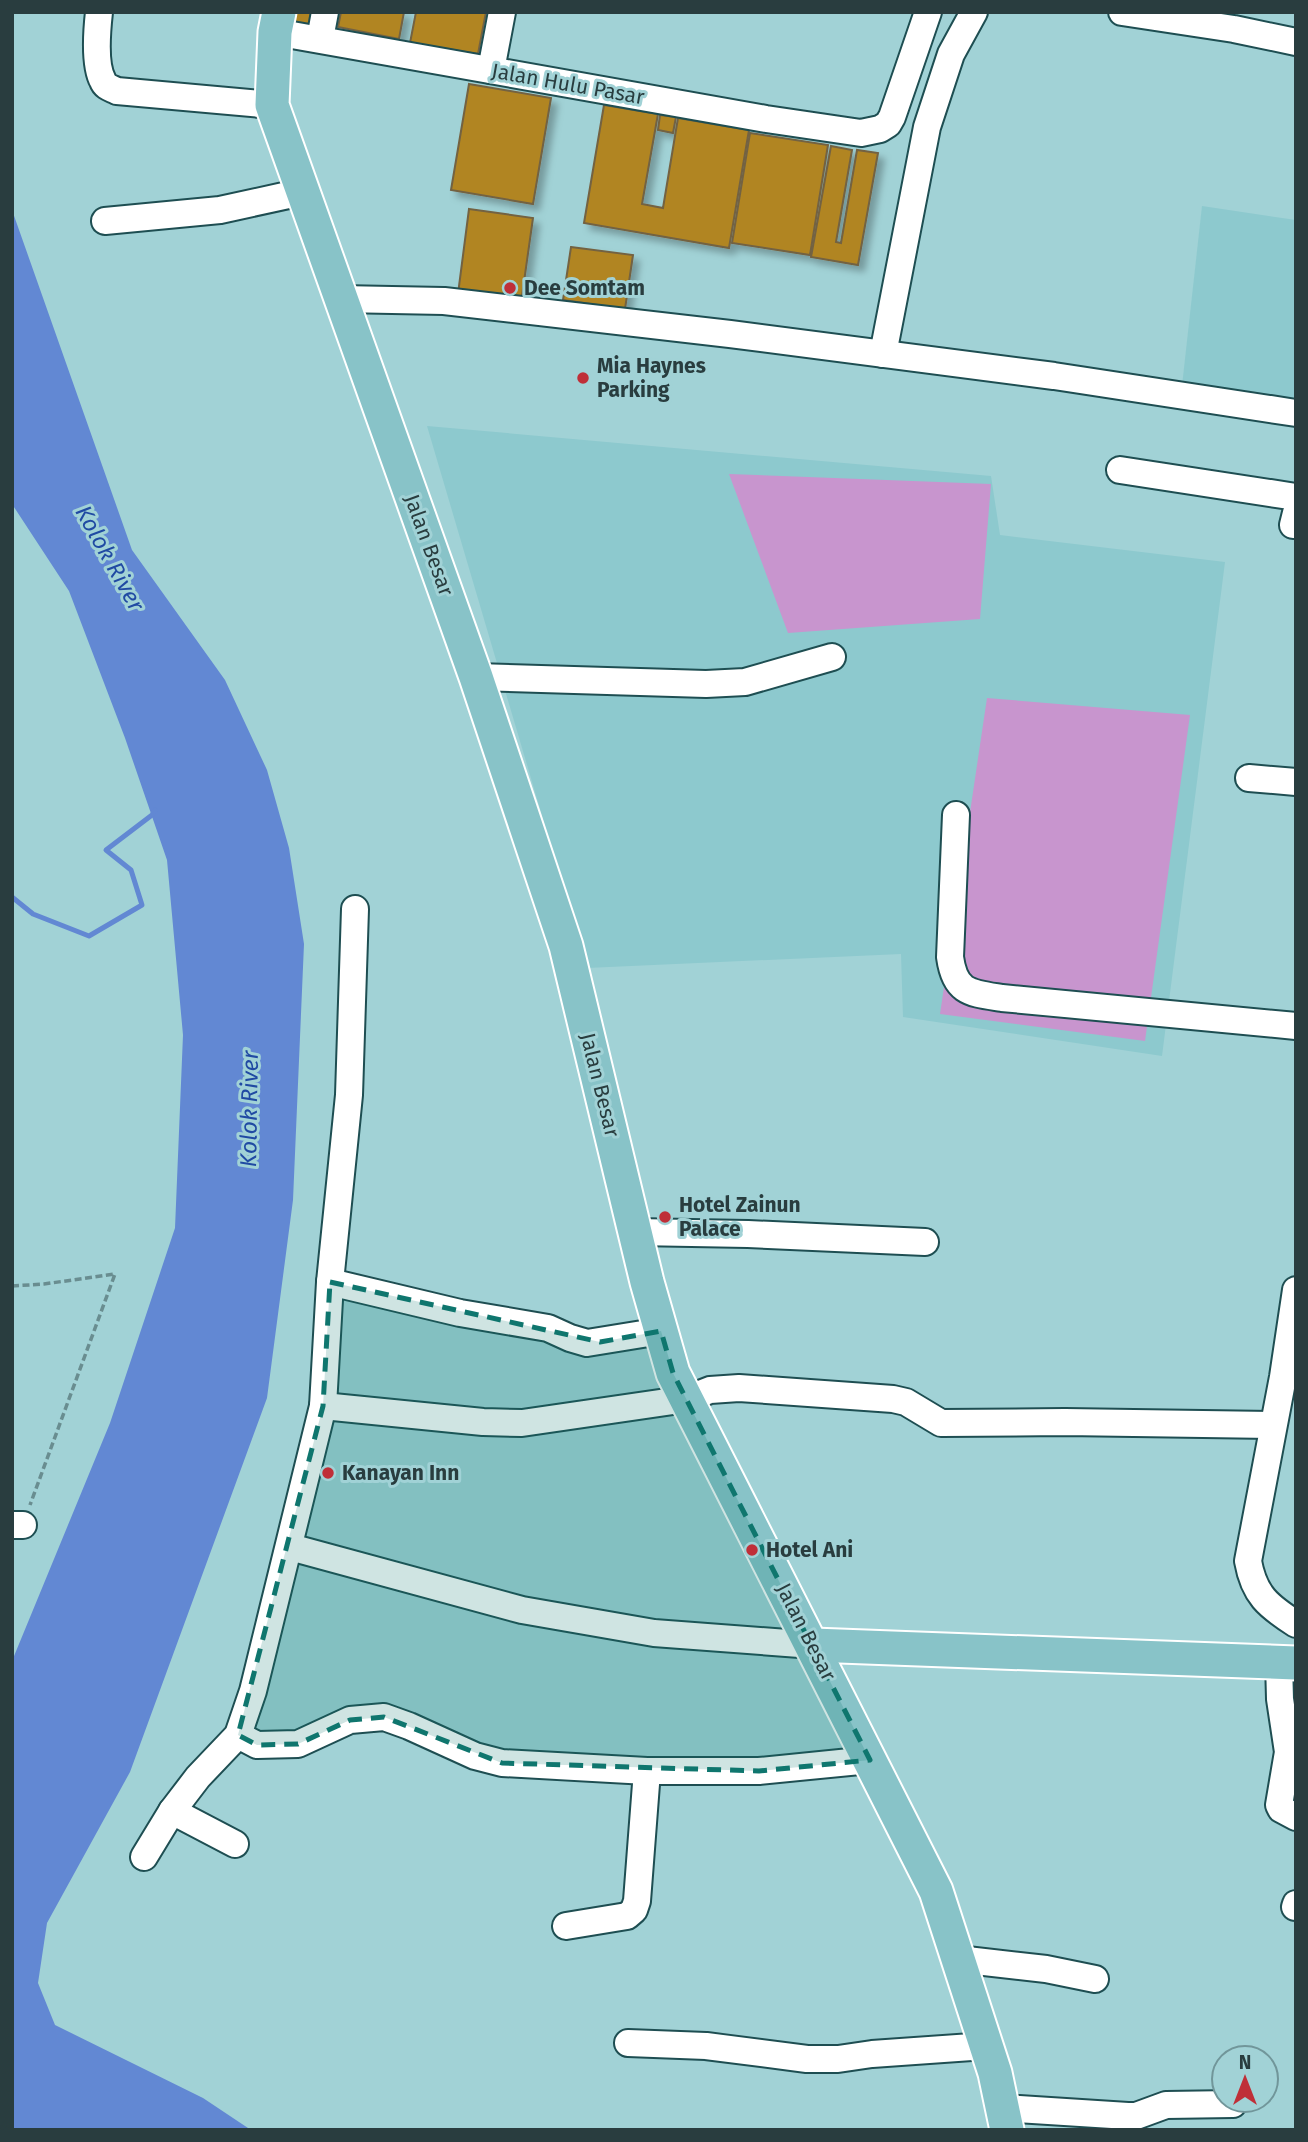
<svg xmlns="http://www.w3.org/2000/svg" width="1308" height="2142" viewBox="0 0 1308 2142" font-family="'Fira Sans',sans-serif">
<style>
.built{fill:#8dc9ce}
.green{fill:#c895ce}
.water{fill:#6288d3}
.lines{fill:none;stroke-linecap:round;stroke-linejoin:round}
.stream{stroke:#6288d3;stroke-width:5}
.building{fill:#b18522;stroke:#736242;stroke-width:2;filter:url(#shadow)}
.minor-casing{stroke:#1e4e52;stroke-width:30}
.major-casing{stroke:#fff;stroke-width:37}
.path{stroke:#698d90;stroke-width:3.5;stroke-dasharray:7 3.5;stroke-linecap:butt}
.minor{stroke:#fff;stroke-width:26}
.major{stroke:#88c3c8;stroke-width:33}
.marked{fill:#0f766e;fill-opacity:0.2;stroke:#0f766e;stroke-width:5;stroke-dasharray:14 9;stroke-linejoin:round}
.poi-dot{fill:#bf2f38;stroke:#a1d2d6;stroke-width:2.5}
.labels{text-anchor:middle;stroke-width:6;stroke-linejoin:round;paint-order:stroke}
.street-label{font-size:21px;fill:#293d3f;stroke:#a1d2d6}
.poi-label{font-size:21px;font-weight:bold;fill:#293d3f;stroke:#a1d2d6;text-anchor:start}
.water-label{font-size:23px;font-style:italic;fill:#204aa3;stroke:#a1d2d6}
</style>
<defs>
<filter id="shadow"><feDropShadow dx="6" dy="6" stdDeviation="3.5" flood-color="#0004"/></filter>
</defs>
<rect width="100%" height="100%" fill="#a1d2d6"/>
<!-- built -->
<g class="built">
<polygon points="1202,206 1296,220 1296,401 1182,386"/>
<polygon points="427,426 991,476 1000,535 1225,562 1162,1056 903,1017 901,954 587,968"/>
</g>
<!-- green -->
<g class="green">
<polygon points="729,474 991,484 980,619 788,633"/>
<polygon points="987,698 1190,715 1145,1041 940,1014"/>
</g>
<!-- water -->
<polygon class="water" points="12,210 132,550 225,680 267,770 289,848 304,944 293,1200 267,1398 130,1772 47,1923 38,1983 55,2025 203,2098 251,2130 12,2130 12,1661 110,1423 175,1228 183,1035 167,860 125,738 69,591 12,504"/>
<g class="lines">
<!-- stream -->
<polyline class="stream" points="12,897 33,914 89,936 142,905 131,870 106,850 152,815 155,810"/>
</g>
<!-- building -->
<g class="building">
<polygon points="285,12 318,12 316,29 283,22"/>
<polygon points="341,12 404,12 399,39 338,27"/>
<polygon points="416,12 486,12 478,54 410,43"/>
<polygon points="469,84 551,98 533,204 451,190"/>
<polygon points="604,105 658,114 642,204 663,208 678,118 749,130 729,248 584,223"/>
<polygon points="660,115 676,117 673,133 658,130"/>
<polygon points="750,133 828,145 810,255 732,243"/>
<polygon points="831,146 852,150 836,242 841,243 857,150 878,153 858,265 811,257"/>
<polygon points="469,209 533,218 521,303 458,294"/>
<polygon points="571,247 633,255 625,309 563,300"/>
</g>
<g class="lines">
<!-- minor casing -->
<g class="minor-casing">
<g id="minor">
<path d="M99,12C97,30 94,65 103,81C105,87 111,88 117,91L272,105"/>
<polyline points="1122,12 1234,29 1296,42"/>
<polyline points="275,32 766,119 861,133 880,129 888,124 892,117 928,12"/>
<polyline points="320,39 325,12"/>
<polyline points="491,70 502,12"/>
<polyline points="105,221 220,210 302,192"/>
<polyline points="340,299 444,301 730,334 1054,376 1296,413"/>
<polyline points="883,354 927,127 951,54 974,12"/>
<polyline points="1120,470 1296,497"/>
<polyline points="1293,525 1296,513"/>
<polyline points="476,677 706,684 745,682 832,657"/>
<polyline points="1249,778 1296,782"/>
<path d="M956,815L950,957C955,993 970,993 1002,998L1296,1026"/>
<polyline points="635,1232 748,1234 925,1242"/>
<polyline points="330,1282 460,1313 548,1328 570,1338 587,1343 661,1331"/>
<path d="M1296,1290L1283,1377L1248,1561C1254,1595 1268,1606 1296,1624"/>
<polyline points="323,1406 483,1422 522,1423 687,1399 710,1390 739,1388 893,1399 906,1402 941,1423 1065,1422 1272,1425"/>
<polyline points="12,1525 23,1525"/>
<polyline points="290,1547 522,1610 654,1633 813,1645"/>
<polyline points="1279,1662 1280,1699 1288,1752 1279,1805 1281,1809 1296,1817"/>
<polyline points="238,1735 257,1745 298,1744 350,1720 384,1717 409,1726 475,1756 502,1763 647,1771 759,1771 870,1760"/>
<polyline points="172,1811 235,1844"/>
<polyline points="144,1857 172,1811 198,1777 238,1735 253,1691 323,1406 330,1282 349,1095 355,909"/>
<polyline points="1295,1907 1296,1904"/>
<polyline points="566,1926 627,1916 634,1910 637,1901 647,1771"/>
<polyline points="958,1959 1046,1969 1095,1979"/>
<polyline points="628,2043 706,2046 807,2059 838,2059 872,2054 986,2046"/>
<polyline points="1002,2108 1128,2116 1136,2116 1166,2105 1233,2104"/>
</g>
</g>
<!-- major casing -->
<g class="major-casing">
<g id="major">
<polyline points="279,12 275,32 272,105 476,677 566,946 647,1282 673,1373 936,1891 995,2073 1007,2130"/>
<polyline points="813,1645 1296,1663"/>
</g>
</g>
<!-- path -->
<polyline class="path" points="12,1286 44,1284 115,1274 30,1505"/>
<!-- minor -->
<use href="#minor" class="minor"/>
<!-- major -->
<use href="#major" class="major"/>
</g>
<!-- marked area -->
<path class="marked" d="M330,1282L600,1342L661,1331L673,1373L870,1760L759,1771L502,1763L384,1717L350,1720L298,1744L257,1745L238,1735L323,1406Z"/>
<!-- markers -->
<g class="poi-dot">
<circle cx="510" cy="288" r="7"/>
<circle cx="583" cy="378" r="7"/>
<circle cx="665" cy="1217" r="7"/>
<circle cx="328" cy="1473" r="7"/>
<circle cx="752" cy="1550" r="7"/>
</g>
<g class="labels">
<!-- street labels -->
<g class="street-label">
<text transform="translate(568 84) rotate(10)" y="7">Jalan Hulu Pasar</text>
<text transform="translate(429 545) rotate(70)" y="7">Jalan Besar</text>
<text transform="translate(600 1085) rotate(76)" y="7">Jalan Besar</text>
<text transform="translate(806 1632) rotate(63)" y="7">Jalan Besar</text>
</g>
<!-- poi labels -->
<g class="poi-label">
<text x="524" y="295">Dee Somtam</text>
<text x="597" y="373">Mia Haynes<tspan x="597" dy="24">Parking</tspan></text>
<text x="679" y="1212">Hotel Zainun<tspan x="679" dy="24">Palace</tspan></text>
<text x="342" y="1480">Kanayan Inn</text>
<text x="766" y="1557">Hotel Ani</text>
</g>
<!-- water labels -->
<g class="water-label">
<text transform="translate(110 558) rotate(61)" y="8">Kolok River</text>
<text transform="translate(249 1109) rotate(-89)" y="8">Kolok River</text>
</g>
</g>
<!-- border -->
<rect width="1308" height="2142" fill="none" stroke="#293d3f" stroke-width="28"/>
<!-- north arrow -->
<g transform="translate(1245 2079)"><circle r="33" fill="#a1d2d6" stroke="#71969a" stroke-width="2"/>
<path d="M0-5L12 26L0 18L-12 26Z" fill="#bf2f38"/>
<text y="-10" font-size="19" font-weight="bold" text-anchor="middle" fill="#293d3f">N</text>
</g>
</svg>
